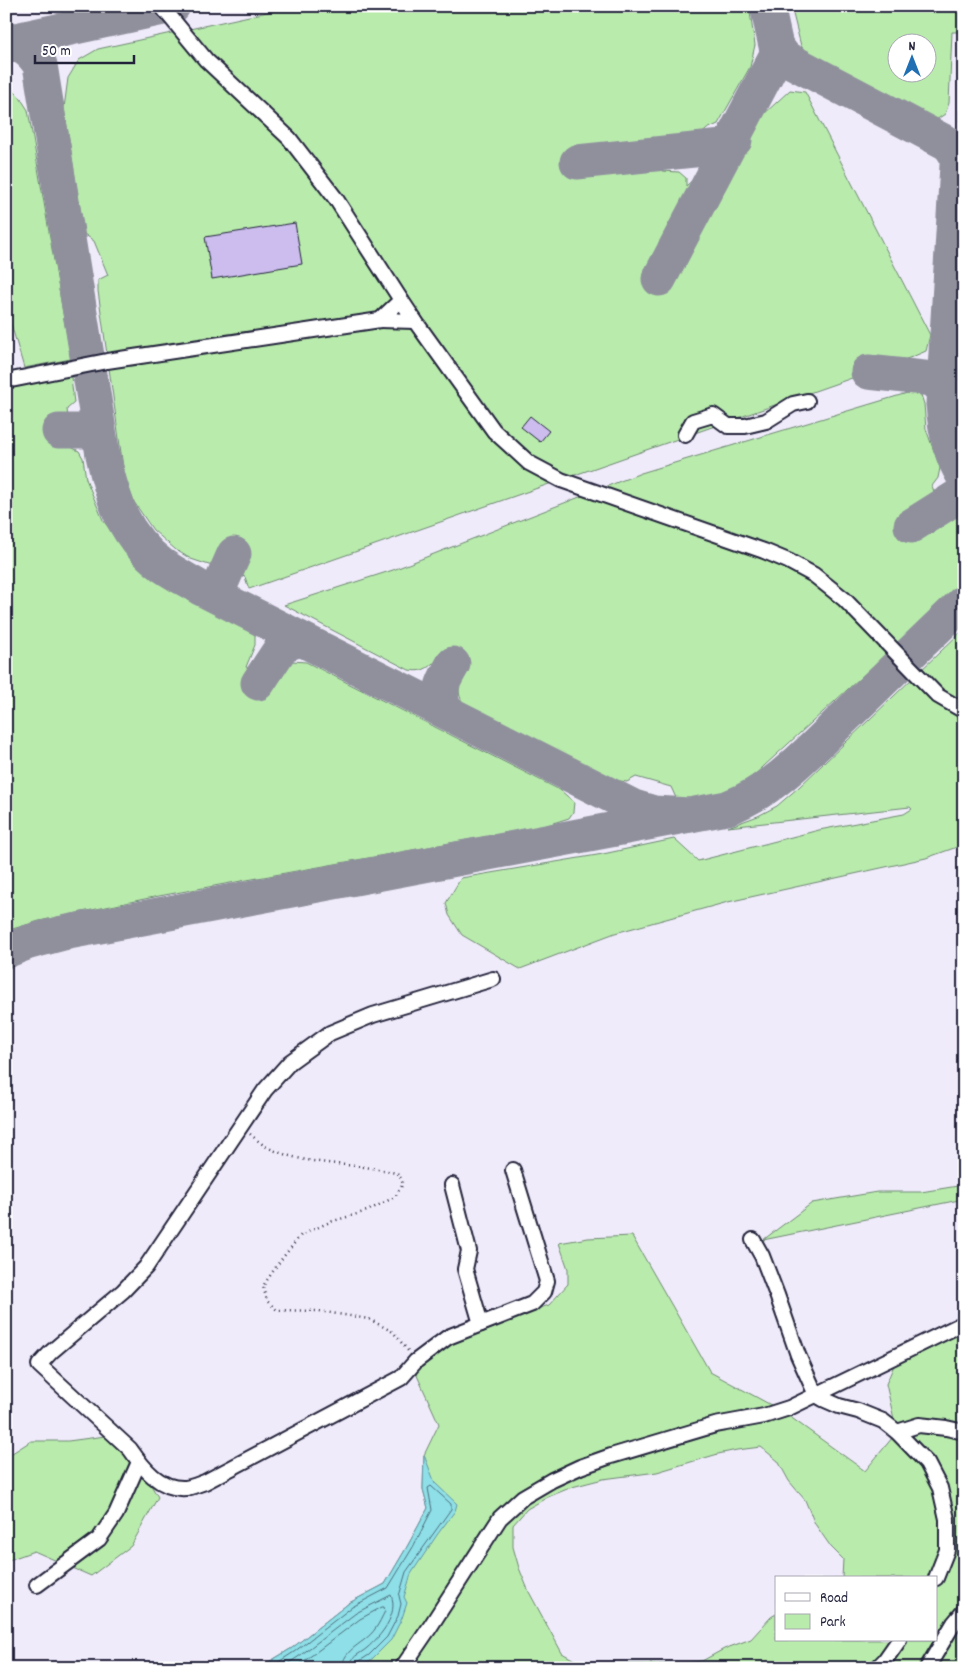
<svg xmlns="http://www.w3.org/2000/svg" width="970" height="1674" viewBox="0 0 970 1674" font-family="Dekko,sans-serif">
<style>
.built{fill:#f0ebfa;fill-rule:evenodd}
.green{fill:#b9ecac;stroke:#6e8774;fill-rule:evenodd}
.water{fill:#8edfe7;stroke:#6393a2}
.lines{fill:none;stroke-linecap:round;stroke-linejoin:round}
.shore{stroke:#4d6e80;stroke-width:1}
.taxiway{stroke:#90909d;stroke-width:35}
.building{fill:#ccbdee;stroke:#22223b}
.minor-casing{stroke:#22223b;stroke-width:18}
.path{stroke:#22223b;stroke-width:2.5;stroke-dasharray:1 4;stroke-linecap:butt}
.minor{stroke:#fff;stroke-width:14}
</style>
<rect width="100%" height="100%" fill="#fff"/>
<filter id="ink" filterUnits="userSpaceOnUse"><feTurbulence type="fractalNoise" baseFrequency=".02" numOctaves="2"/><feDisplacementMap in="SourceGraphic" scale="10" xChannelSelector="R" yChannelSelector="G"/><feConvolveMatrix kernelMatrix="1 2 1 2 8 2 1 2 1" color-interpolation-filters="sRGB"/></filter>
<g filter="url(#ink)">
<!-- built -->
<path class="built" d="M6,6H964V1668H6ZM898,42H928V72H898ZM776,1578H936V1640H776Z"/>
<!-- green -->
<g class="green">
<polygon points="295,6 749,6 755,45 750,67 718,124 707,129 662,171 679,172 686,178 686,186 790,90 805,92 930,335 926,351 912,357 249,589 245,577 191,559 176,550 153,530 134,502 124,474 98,291 98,280 108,275 94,241 84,234 64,108 68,78 79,60 98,49"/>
<path d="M791,6H964V32H952L949,103L945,114L936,120L809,55L801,46ZM898,42H928V72H898Z"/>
<polygon points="964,72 964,132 960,130 961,82"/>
<polygon points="6,84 19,96 28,110 71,359 24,368 6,307"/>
<polygon points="59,376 71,377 74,403 67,409 71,447 79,451 83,458 86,479 103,520 132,561 170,590 247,628 255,635 255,645 246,667 277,683 292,661 306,662 560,790 574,802 573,812 569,818 544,826 159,896 39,921 6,931 6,388"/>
<path d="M914,391L921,395L924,404L926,429L940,468L938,478L932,486L944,519L954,514H964V579L883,657L764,766C759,771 754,775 749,779C732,792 696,802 676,798L671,787L636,777L627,782L614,780L463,703C457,693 459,687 462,678L433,663C426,670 419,672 409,670L284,605L393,570L641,473Z"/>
<polygon points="964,629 964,842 957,847 926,858 728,902 615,933 520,969 462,935 449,915 446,903 461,878 603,854 674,839 698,861 819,830 904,814 912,809 910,807 728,827 758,816 777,806 799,787"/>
<polygon points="964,1185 964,1199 763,1240 812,1203 877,1192 921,1192"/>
<path d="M632,1236L710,1372L782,1411L865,1471L897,1432L886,1384L898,1356L964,1323V1668H259L292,1648L349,1603L385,1584L408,1545L428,1508L423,1489L424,1455L439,1424L415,1371L431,1352L477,1330L549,1305L568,1284V1269L559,1243L588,1238ZM761,1447L778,1461L789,1481L805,1500L815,1524L831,1547L843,1559L842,1578H936V1640H776V1614L771,1617L751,1639L724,1649L702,1661L676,1664H603L578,1662L562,1653L529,1592L519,1568L513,1547V1525L527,1509L548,1497L572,1487L603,1479L657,1472L718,1454L737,1450Z"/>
<polygon points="113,1435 140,1467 158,1497 131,1546 91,1576 34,1551 6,1561 6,1457 31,1441 68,1441"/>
</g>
<!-- water -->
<polygon class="water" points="424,1455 435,1483 457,1504 455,1511 437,1535 411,1574 404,1597 407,1603 402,1618 391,1640 372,1659 357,1668 259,1668 292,1648 349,1603 385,1584 408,1545 428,1508 423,1489"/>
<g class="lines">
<!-- shore -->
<g class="shore">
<polyline points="269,1668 294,1652 352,1607 388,1588 413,1547 432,1510 428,1488 431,1486 451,1504 451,1509 406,1572 399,1596 401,1604 398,1616 387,1637 369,1655 358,1662 356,1668"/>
<path d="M281,1668L298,1657L356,1613L391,1595C399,1614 381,1636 367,1648C359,1655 350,1656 350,1668"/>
<path d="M295,1668L360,1619L382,1607H384L385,1611C382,1617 379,1624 375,1629C365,1644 343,1648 342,1668"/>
</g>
<!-- taxiway -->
<g class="taxiway">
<polyline points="767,6 776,46 785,58 964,152"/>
<path d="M6,42C23,45 31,51 40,65L103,455C113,501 123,535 162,565C175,574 189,581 202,589L634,807L654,813L690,815"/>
<polyline points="6,42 173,6"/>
<path d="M949,144L957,156V165L943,404C945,430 950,455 964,477"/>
<polyline points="577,162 723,147 735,140"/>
<polyline points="659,279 774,60"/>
<polyline points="868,372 933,379 938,385"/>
<polyline points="59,431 90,431 95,435"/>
<polyline points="911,526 960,495 964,496"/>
<polyline points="222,594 220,586 234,554"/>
<polyline points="258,683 283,645 292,642"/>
<path d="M443,705C438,687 445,679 453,664"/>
<path d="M6,951L29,942L63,933L727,808C776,790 812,748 849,713C887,676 925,639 964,602"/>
</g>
</g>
<!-- building -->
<g class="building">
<polygon points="295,223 302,264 212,279 205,237"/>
<polygon points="530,416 549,431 540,442 521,427"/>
</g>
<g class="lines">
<!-- minor casing -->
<g class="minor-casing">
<g id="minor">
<polyline points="380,320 415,321 401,300"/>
<polyline points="415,321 494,431 529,463 561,480 764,551 788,561 814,575 844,599 938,696 964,711"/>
<polyline points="6,381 107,361 380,320 401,300 336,199 289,138 206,60 163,8"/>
<polyline points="685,435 693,421 713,415 728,426 745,426 766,421 793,404 807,401"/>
<path d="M493,979L373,1015L330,1033L290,1062L265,1090L146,1267L123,1291L51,1352L39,1365L130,1449C143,1468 160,1490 186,1488C192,1487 199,1484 205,1482L401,1378L416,1361L448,1337L532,1304L544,1292L547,1281L513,1170"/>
<polyline points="452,1185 469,1251 465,1269 481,1324"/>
<polyline points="753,1240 762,1256 777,1295 798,1355 816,1395 823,1399 839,1406 858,1411 883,1421 897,1432 927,1463 940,1488 947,1519 947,1550 936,1578"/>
<polyline points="897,1432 919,1425 946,1428 964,1432"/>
<polyline points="37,1585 99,1539 116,1514 139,1462"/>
<polyline points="402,1668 430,1627 500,1518 523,1497 552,1480 580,1467 611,1456 715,1425 764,1416 789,1408 964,1323"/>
<polyline points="877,1668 885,1660 899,1640"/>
<polyline points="927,1668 954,1623 964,1611"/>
</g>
</g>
<!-- path -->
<path class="path" d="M250,1134C256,1139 262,1145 269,1148C310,1168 356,1161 399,1174L403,1184L395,1197L367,1211L330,1222L301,1235L280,1261L263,1286L267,1301L277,1310L319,1311L369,1319L393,1332L409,1352"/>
<!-- minor -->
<use href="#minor" class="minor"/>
</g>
</g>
<!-- margin -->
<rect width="970" height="1674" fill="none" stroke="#fff" stroke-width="25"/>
<rect x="12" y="12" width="945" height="1649" fill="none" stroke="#22223b" stroke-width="2" filter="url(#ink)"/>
<!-- legend -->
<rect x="775" y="1576" width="162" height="65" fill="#ffffff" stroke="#a7a7b1"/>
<rect x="785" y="1593" width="25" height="8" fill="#ffffff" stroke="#a7a7b1"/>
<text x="820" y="1602" font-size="15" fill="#22223b">Road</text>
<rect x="785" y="1614" width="25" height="15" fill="#b9ecac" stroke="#a7a7b1"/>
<text x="820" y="1626" font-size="15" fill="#22223b">Park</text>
<!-- north arrow -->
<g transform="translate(912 58)"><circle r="24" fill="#ffffff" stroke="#a7a7b1"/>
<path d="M0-4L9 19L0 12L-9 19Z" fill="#1f6fb2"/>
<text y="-8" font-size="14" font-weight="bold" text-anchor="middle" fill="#22223b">N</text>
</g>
<!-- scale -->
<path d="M35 55v8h99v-8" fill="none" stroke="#22223b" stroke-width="2.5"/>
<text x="42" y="55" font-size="15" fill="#22223b" stroke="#ffffff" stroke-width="4" paint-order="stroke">50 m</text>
</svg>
